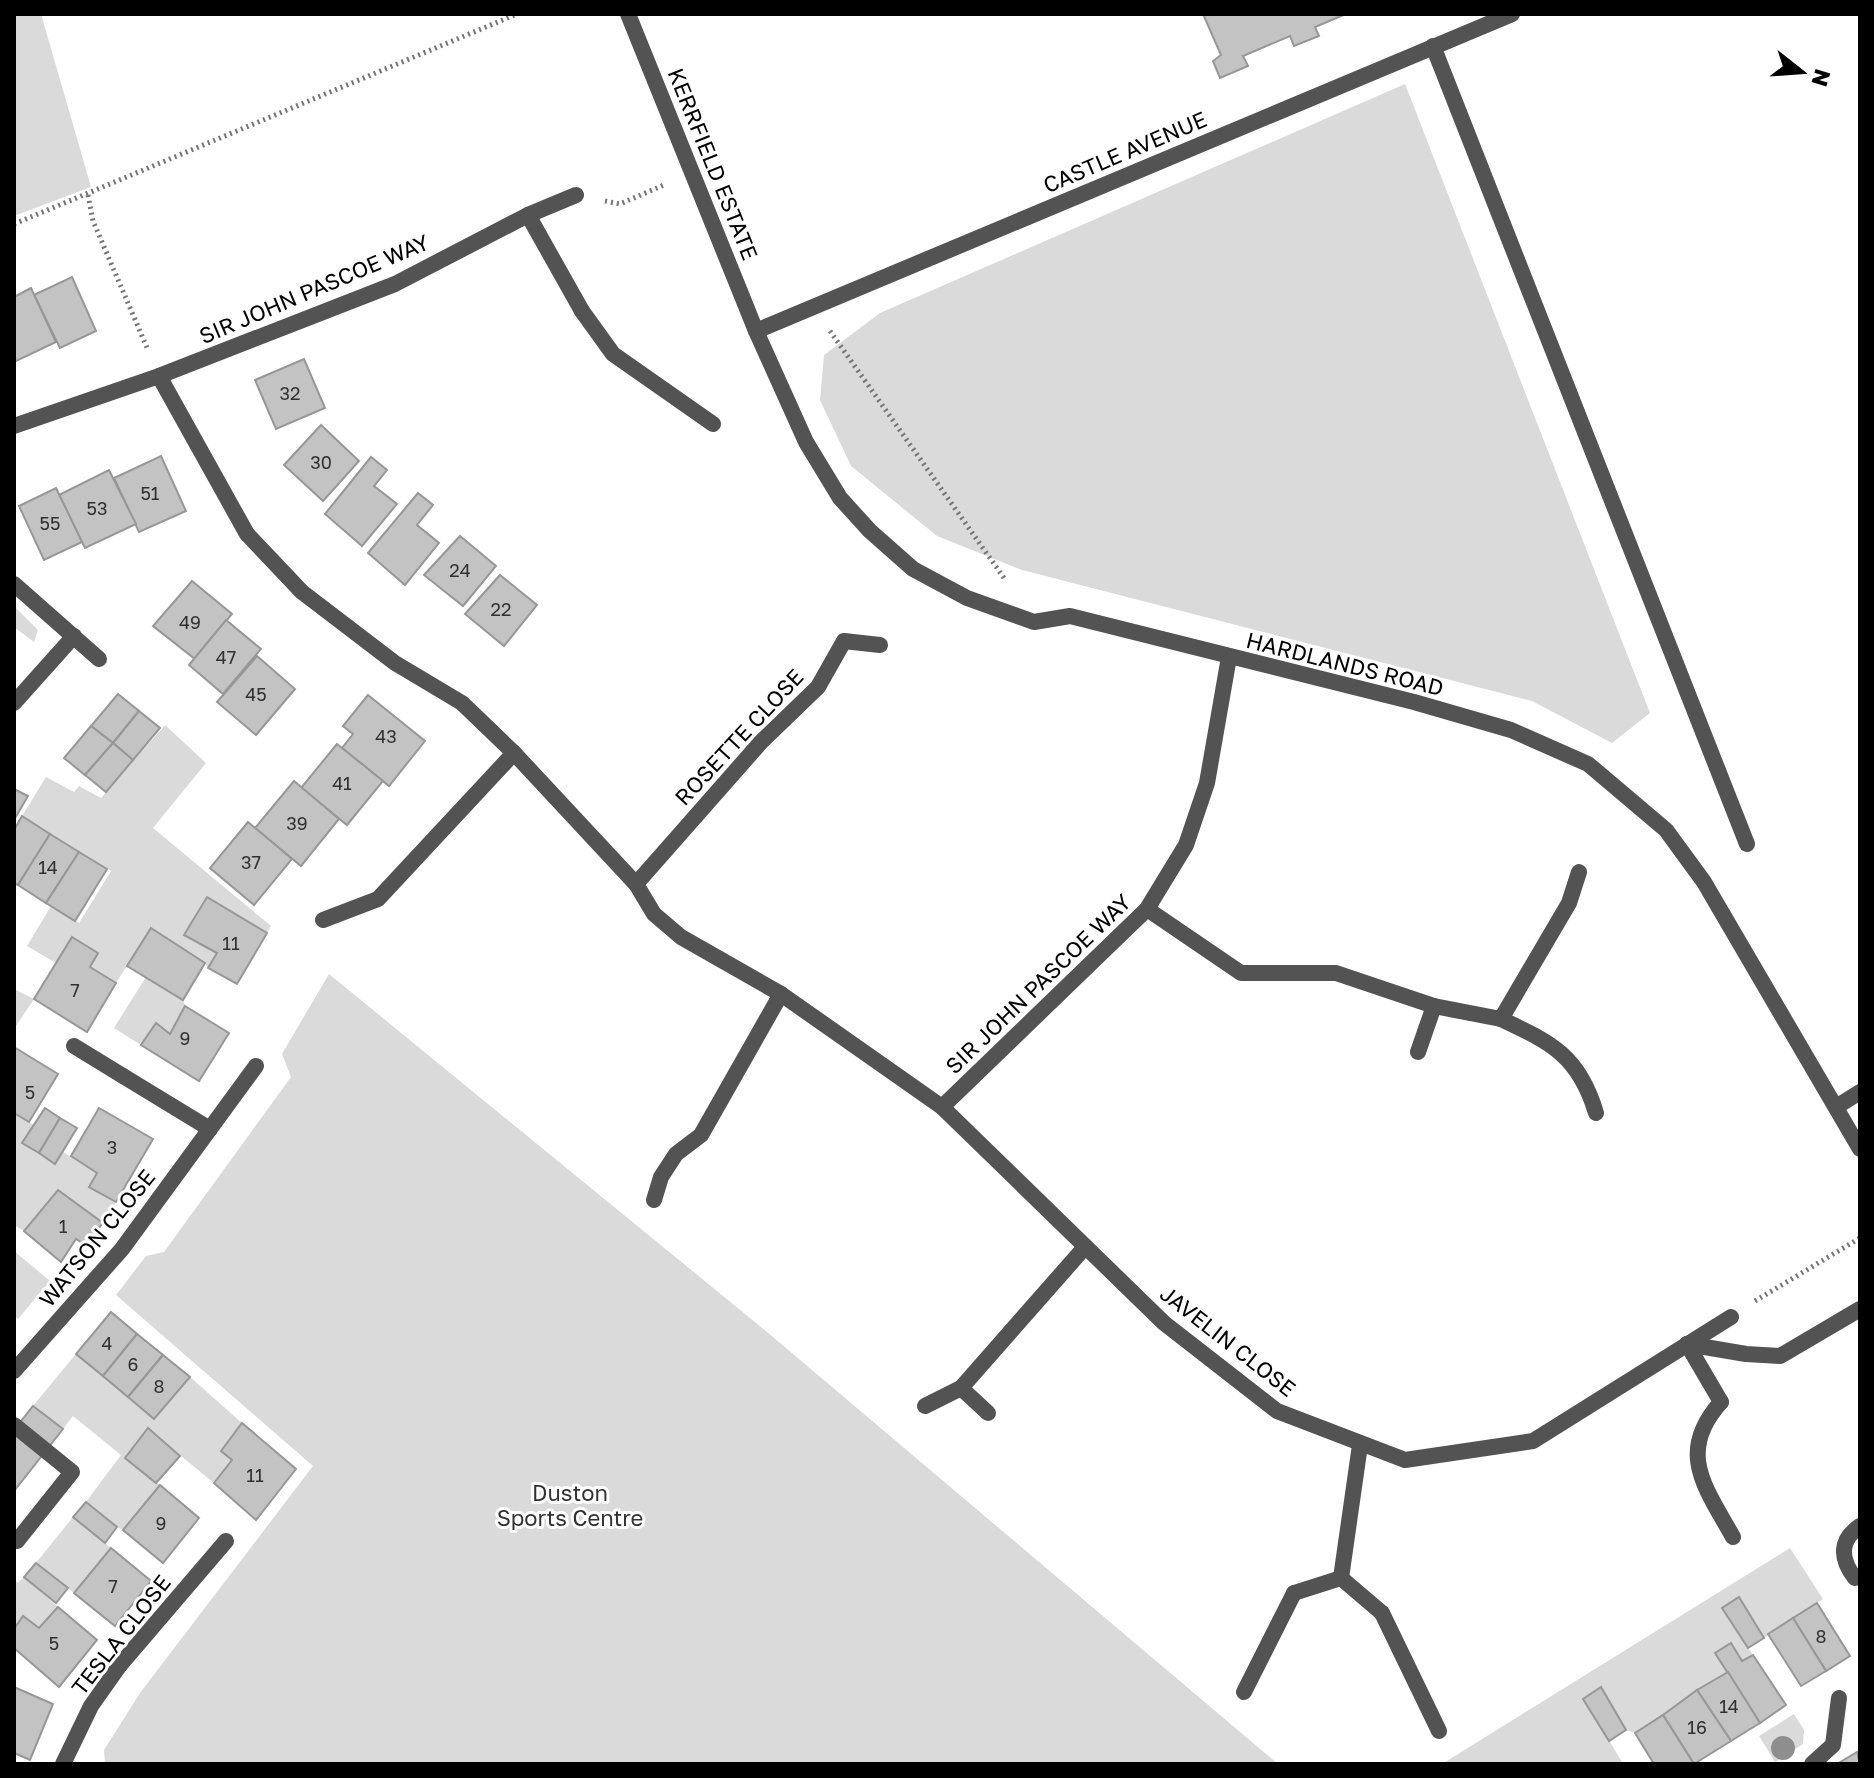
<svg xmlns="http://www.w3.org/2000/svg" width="1874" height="1778" viewBox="0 0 1874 1778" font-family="'Golos Text',sans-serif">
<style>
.green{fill:#dadada}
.building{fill:#c3c3c3;stroke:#979797;stroke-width:2}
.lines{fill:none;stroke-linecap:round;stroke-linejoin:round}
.path{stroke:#757575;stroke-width:5;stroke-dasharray:2 4;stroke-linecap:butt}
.service{stroke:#535353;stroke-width:16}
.minor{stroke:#535353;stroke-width:16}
.tree{fill:#8e8e8e}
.labels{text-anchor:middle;stroke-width:6;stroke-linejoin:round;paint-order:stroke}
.number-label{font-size:18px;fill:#313131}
.street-label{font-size:22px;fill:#000;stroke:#fff}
.park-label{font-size:22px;fill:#313131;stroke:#fff}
</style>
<rect width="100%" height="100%" fill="#fff"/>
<!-- green -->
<g class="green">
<polygon points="14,14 41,14 91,187 14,216"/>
<polygon points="1405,84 1650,713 1612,743 1532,701 1022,570 937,536 851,466 820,400 824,355 880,313"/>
<polygon points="14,606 38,630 34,642 14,627"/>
<polygon points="165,725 206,763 153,828 271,926 267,933 217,953 208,968 205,963 151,928 116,983 90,967 97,952 72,937 56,963 27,946 51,906 79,923 111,871 22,816 46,777 74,792 79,786 101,798"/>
<polygon points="329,974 761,1327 1278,1764 105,1764 104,1750 140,1693 313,1466 116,1295 146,1256 164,1252 291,1077 282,1054"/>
<polygon points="146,977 183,1000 185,1006 170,1034 156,1024 141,1045 114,1028"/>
<polygon points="14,989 34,999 14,1029"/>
<polygon points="14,1113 34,1125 23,1143 55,1163 63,1152 97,1173 90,1187 116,1202 103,1223 58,1190 24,1231 14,1225"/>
<polygon points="14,1251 50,1281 18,1319 14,1316"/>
<polygon points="76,1354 154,1419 190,1377 242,1423 221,1451 232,1460 214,1483 148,1429 126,1458 160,1485 123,1530 117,1527 86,1502 121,1455 73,1416 63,1429 33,1406"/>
<polygon points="73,1517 111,1548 74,1593 36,1563"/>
<polygon points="1790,1548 1823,1599 1764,1638 1739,1598 1722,1608 1753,1655 1635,1733 1626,1730 1601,1688 1584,1698 1623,1764 1442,1764"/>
<polygon points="24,1577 58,1607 39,1628 24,1616 14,1629 14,1580 18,1583"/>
<polygon points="1794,1714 1804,1730 1803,1744 1775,1762 1759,1736"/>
</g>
<!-- building -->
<g class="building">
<polygon points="1203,14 1346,14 1315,27 1319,36 1294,46 1290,36 1243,56 1248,66 1220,78 1213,61 1221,55"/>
<polygon points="72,277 96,331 60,348 34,295"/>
<polygon points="31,288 56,342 14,362 14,297"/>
<polygon points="304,359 325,408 276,429 255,380"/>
<polygon points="321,425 359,461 323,501 284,465"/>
<polygon points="161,456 186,511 139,532 114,478"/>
<polygon points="371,457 387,470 374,486 397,504 362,546 325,514"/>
<polygon points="109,470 136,524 85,548 59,495"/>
<polygon points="56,488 82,542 44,560 19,506"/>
<polygon points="418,493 433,505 417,525 439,543 405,585 368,553"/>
<polygon points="460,536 496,566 463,606 424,575"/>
<polygon points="500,575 537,605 504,646 465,614"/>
<polygon points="192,581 232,614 195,659 153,626"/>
<polygon points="226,620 261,649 223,694 189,665"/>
<polygon points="257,656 295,689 256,735 217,702"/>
<polygon points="118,694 139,711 113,743 91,726"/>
<polygon points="368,695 425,741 389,786 342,748 353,734 343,726"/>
<polygon points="139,711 160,728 133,760 113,743"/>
<polygon points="91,726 113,743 85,775 64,758"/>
<polygon points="113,743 133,760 106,792 85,775"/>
<polygon points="337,744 383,781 347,825 301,788"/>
<polygon points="294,781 339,819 301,866 255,828"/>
<polygon points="14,789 28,796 14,820"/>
<polygon points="22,816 50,834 18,885 14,883 14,830"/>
<polygon points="248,822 292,859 254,905 210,868"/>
<polygon points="50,834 79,852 46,903 18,885"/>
<polygon points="79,852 107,869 75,921 46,903"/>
<polygon points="207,897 267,933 237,984 208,968 217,953 184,935"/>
<polygon points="151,928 205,963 183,1000 127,966"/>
<polygon points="72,937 98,953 90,967 116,983 87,1032 34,999"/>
<polygon points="185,1006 229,1033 199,1081 141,1045 156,1023 170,1034"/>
<polygon points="14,1047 58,1074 29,1122 14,1113"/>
<polygon points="45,1108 60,1118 39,1153 22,1143"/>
<polygon points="99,1108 153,1139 116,1202 89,1187 97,1173 71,1156"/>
<polygon points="60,1118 77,1128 55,1164 39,1153"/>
<polygon points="58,1190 103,1223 85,1245 76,1239 61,1262 24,1231"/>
<polygon points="111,1312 137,1334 103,1376 76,1354"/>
<polygon points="137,1334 163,1355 128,1397 103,1376"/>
<polygon points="163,1355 190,1377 154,1419 128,1397"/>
<polygon points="33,1406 63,1429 14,1491 14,1430"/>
<polygon points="242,1423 296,1469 256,1520 214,1483 232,1460 221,1451"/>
<polygon points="148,1428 180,1456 156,1483 125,1458"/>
<polygon points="160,1485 199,1518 163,1563 123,1530"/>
<polygon points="86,1502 117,1527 105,1543 73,1517"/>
<polygon points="111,1548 151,1581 115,1626 74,1593"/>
<polygon points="36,1563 68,1588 56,1603 24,1577"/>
<polygon points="1739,1597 1764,1638 1748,1648 1722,1608"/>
<polygon points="1817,1603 1850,1656 1826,1671 1793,1618"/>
<polygon points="58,1607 97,1640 59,1687 14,1648 14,1629 23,1616 39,1628"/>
<polygon points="1793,1618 1826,1671 1801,1686 1768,1634"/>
<polygon points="1731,1643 1742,1661 1753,1655 1786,1705 1760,1723 1715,1653"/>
<polygon points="1728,1672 1760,1723 1731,1741 1697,1690"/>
<polygon points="14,1687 53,1704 30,1760 14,1753"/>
<polygon points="1601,1687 1626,1730 1609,1741 1583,1699"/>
<polygon points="1697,1690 1731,1741 1694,1764 1663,1715"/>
<polygon points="1663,1715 1694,1764 1654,1764 1635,1733"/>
<polygon points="1857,1752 1860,1764 1837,1764"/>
</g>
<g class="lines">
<!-- path -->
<g class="path">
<polyline points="88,195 93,221 148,350"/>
<polyline points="605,201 620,204 666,184"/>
<polyline points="14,224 517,14"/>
<polyline points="830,331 1004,578"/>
<polyline points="1755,1301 1860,1238"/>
</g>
<!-- service -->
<g class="service">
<polyline points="582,311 613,354 713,424"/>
<polyline points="14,584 99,659"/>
<polyline points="14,703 74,636"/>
<path d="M1579,872L1569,903L1501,1019C1552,1043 1579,1056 1596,1113"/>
<polyline points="74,1046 123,1076"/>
<polyline points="1687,1344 1746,1354 1780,1356 1860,1309"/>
<path d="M1721,1402C1676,1452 1705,1487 1733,1537"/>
<polyline points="14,1425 72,1472 17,1541"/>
<path d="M1855,1578C1840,1559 1839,1540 1860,1526"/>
<polyline points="1382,1613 1439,1731"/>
<polyline points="120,1665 226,1541"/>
<polyline points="1244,1692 1294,1593"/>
<polyline points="1812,1764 1833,1745 1839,1698"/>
</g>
<!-- minor -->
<g class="minor">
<polyline points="628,14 756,331 806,442 840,498 870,531 913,569 967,598 1034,622 1070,616 1414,702 1511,730 1588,764 1666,830 1704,882 1860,1149"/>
<polyline points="1433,46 1747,844"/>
<polyline points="528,215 582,311"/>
<polyline points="756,331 1512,14"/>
<polyline points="159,376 247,534 302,592 395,663 462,703 514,753 636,884 654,914 681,937 781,994 942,1107 1164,1323 1277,1411 1405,1460 1533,1441 1731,1317"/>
<polyline points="14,426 159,376 395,284 528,215 576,195"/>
<polyline points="636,884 761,742 818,687 844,641 880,645"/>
<polyline points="1147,909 1241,973 1336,973 1434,1006 1501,1019"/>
<polyline points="323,920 378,899 514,753"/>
<polyline points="1418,1052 1434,1006"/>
<polyline points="123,1076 210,1129"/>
<polyline points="942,1107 1147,909 1186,845 1207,783 1229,657"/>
<polyline points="1836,1107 1860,1092"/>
<polyline points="654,1200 661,1177 676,1154 701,1135 781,994"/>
<polyline points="1687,1344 1721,1402"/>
<polyline points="14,1371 122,1249 256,1066"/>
<polyline points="961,1388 988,1413"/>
<polyline points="925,1406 961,1388 1085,1247"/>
<polyline points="1341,1578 1360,1445"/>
<polyline points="1341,1578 1382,1613"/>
<polyline points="1294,1593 1341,1578"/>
<polyline points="63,1764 91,1706 120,1665"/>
</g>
</g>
<!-- trees -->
<circle class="tree" cx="1783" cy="1748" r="12"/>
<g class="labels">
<!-- number labels -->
<g class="number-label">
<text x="290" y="400">32</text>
<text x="321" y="469">30</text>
<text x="150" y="500">51</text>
<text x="97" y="515">53</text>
<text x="50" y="530">55</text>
<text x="460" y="577">24</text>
<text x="501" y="616">22</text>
<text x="190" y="629">49</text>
<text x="226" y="664">47</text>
<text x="256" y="701">45</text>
<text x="386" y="743">43</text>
<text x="342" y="790">41</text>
<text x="297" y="830">39</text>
<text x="251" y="869">37</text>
<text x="48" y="874">14</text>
<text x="231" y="950">11</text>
<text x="75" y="997">7</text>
<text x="185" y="1045">9</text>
<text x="30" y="1099">5</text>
<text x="112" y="1154">3</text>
<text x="63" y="1233">1</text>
<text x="107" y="1350">4</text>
<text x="133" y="1371">6</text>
<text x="159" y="1393">8</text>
<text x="255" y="1482">11</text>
<text x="161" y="1530">9</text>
<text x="113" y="1593">7</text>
<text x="1821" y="1643">8</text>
<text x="54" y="1650">5</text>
<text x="1729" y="1713">14</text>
<text x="1697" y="1734">16</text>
</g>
<!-- street labels -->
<g class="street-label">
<text transform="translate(1125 152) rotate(-23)" y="8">CASTLE AVENUE</text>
<text transform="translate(713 164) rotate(68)" y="8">KERRFIELD ESTATE</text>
<text transform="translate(314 289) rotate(-23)" y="8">SIR JOHN PASCOE WAY</text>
<text transform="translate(1345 664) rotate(14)" y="8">HARDLANDS ROAD</text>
<text transform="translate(739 737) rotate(-47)" y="8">ROSETTE CLOSE</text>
<text transform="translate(1038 984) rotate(-44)" y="8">SIR JOHN PASCOE WAY</text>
<text transform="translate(97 1238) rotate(-51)" y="8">WATSON CLOSE</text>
<text transform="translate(1228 1341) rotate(38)" y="8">JAVELIN CLOSE</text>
<text transform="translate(121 1635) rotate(-52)" y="8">TESLA CLOSE</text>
</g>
<!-- park labels -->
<g class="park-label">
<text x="570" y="1501">Duston<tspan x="570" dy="25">Sports Centre</tspan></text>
</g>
</g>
<!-- border -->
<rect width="1874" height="1778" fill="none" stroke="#000000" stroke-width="32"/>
<!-- north arrow -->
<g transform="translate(1802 72) rotate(107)" stroke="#ffffff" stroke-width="6" paint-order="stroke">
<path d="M0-6L14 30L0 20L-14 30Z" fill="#000000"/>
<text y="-12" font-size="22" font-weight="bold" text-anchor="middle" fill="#000000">N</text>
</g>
</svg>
